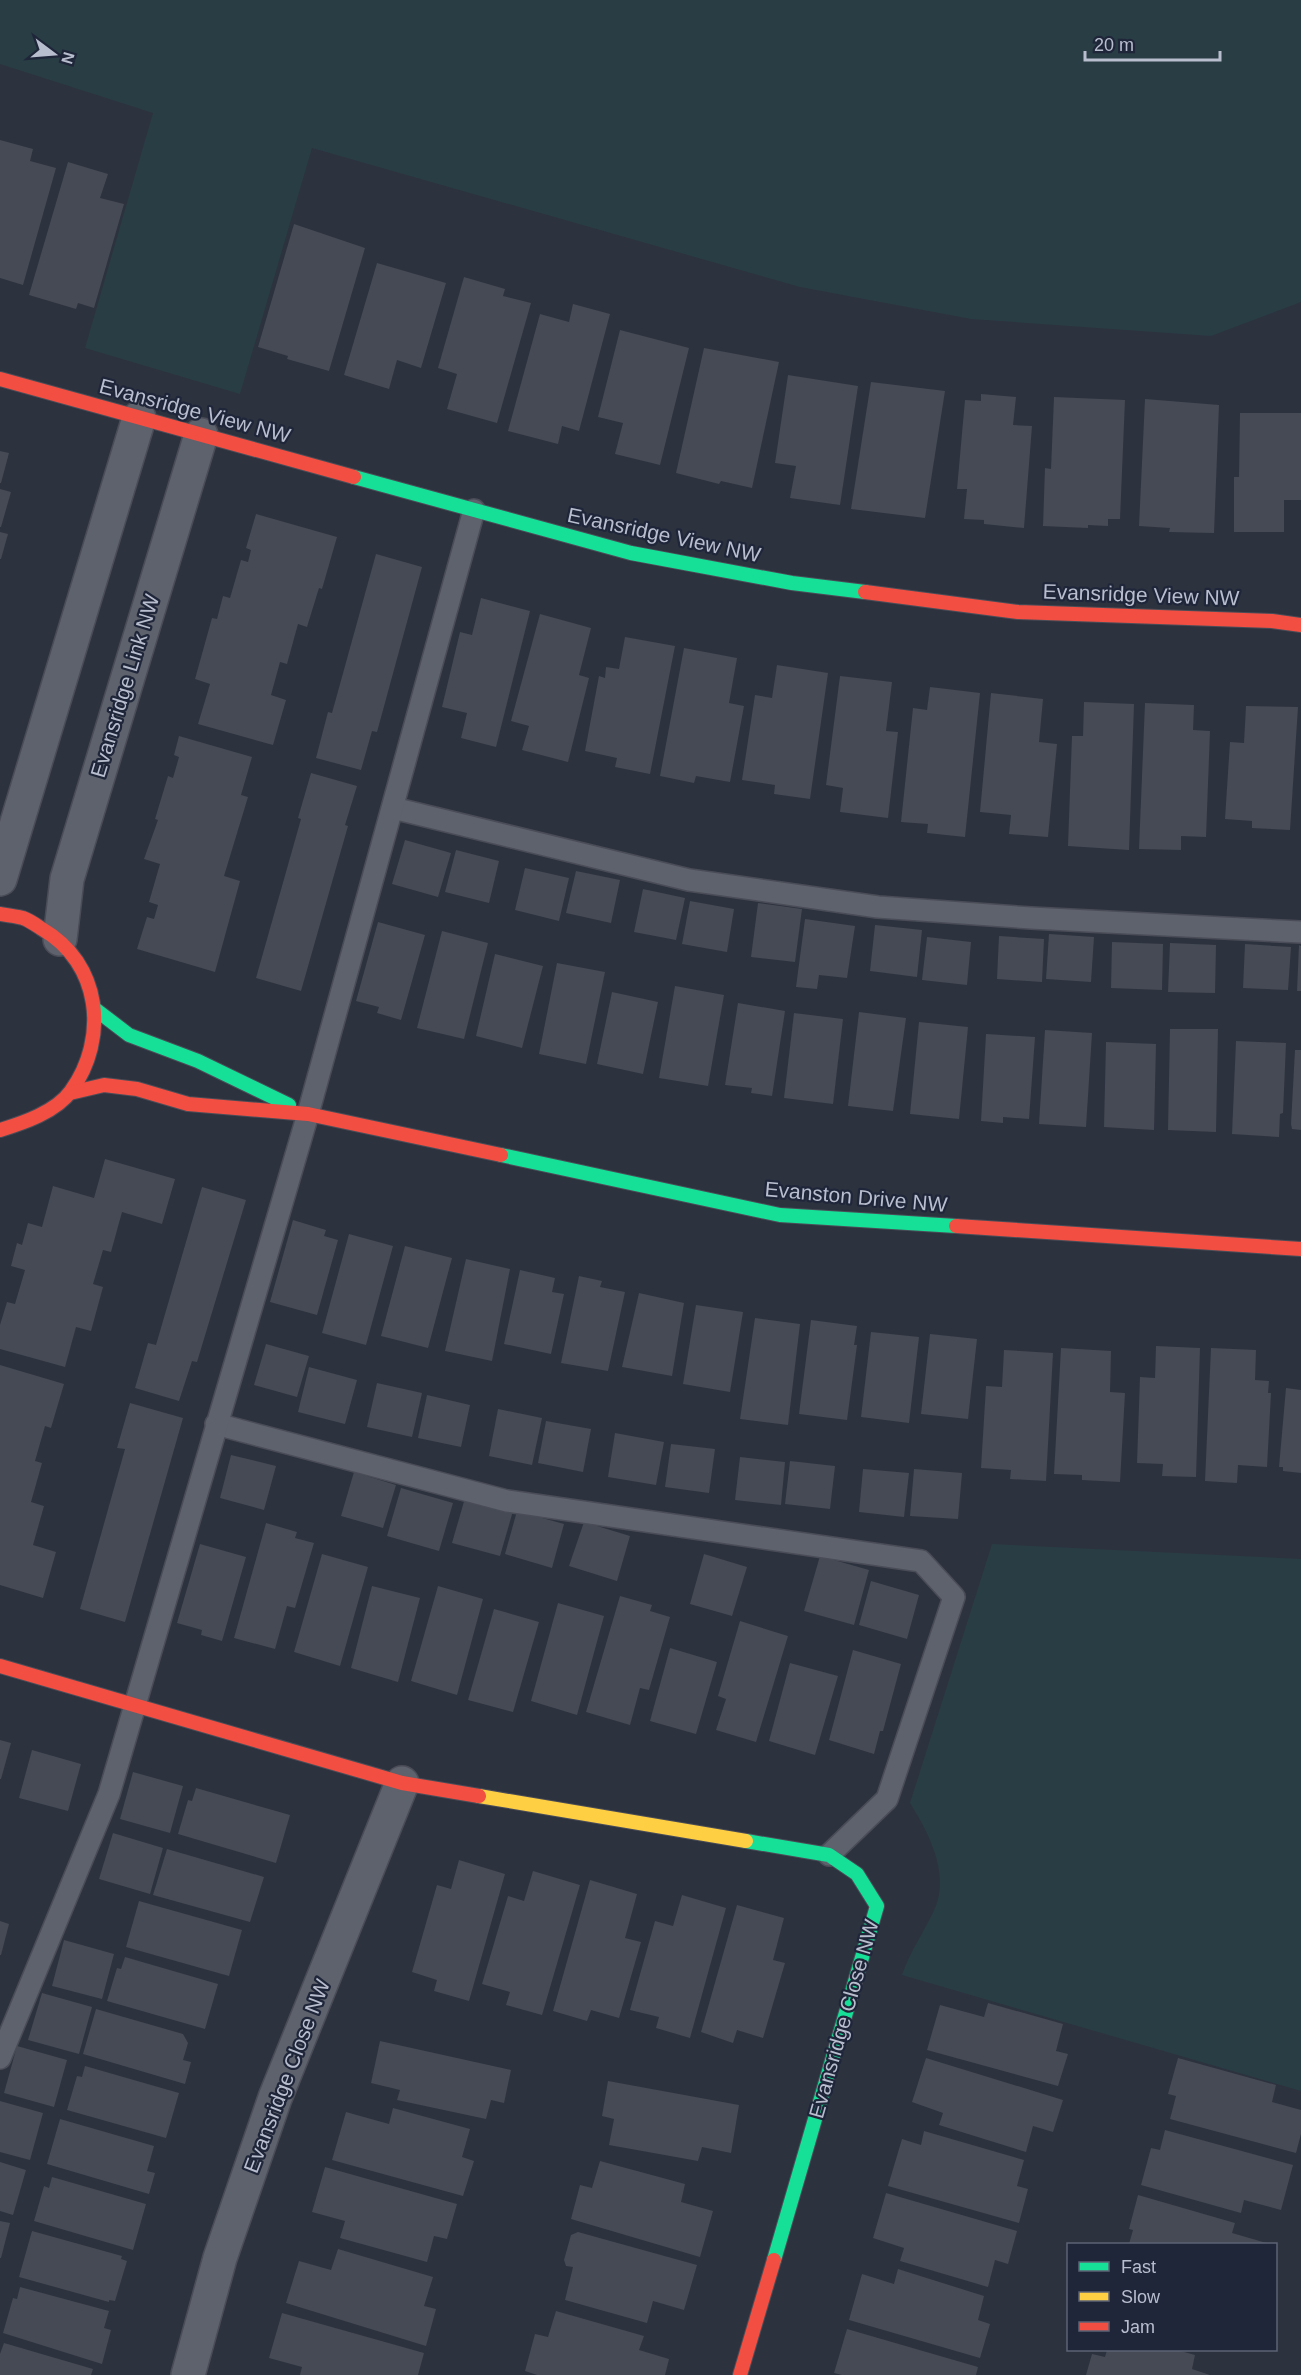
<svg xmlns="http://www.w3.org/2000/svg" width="1301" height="2375" viewBox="0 0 1301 2375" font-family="Arial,sans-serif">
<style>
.green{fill:#293d45}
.building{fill:#454a54}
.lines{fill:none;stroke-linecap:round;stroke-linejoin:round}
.lane-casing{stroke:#4a4d57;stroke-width:24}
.street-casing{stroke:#4a4d57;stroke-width:36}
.fast-casing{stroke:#4a4d57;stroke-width:16}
.slow-casing{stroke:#4a4d57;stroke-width:16}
.jam-casing{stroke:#4a4d57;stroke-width:16}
.lane{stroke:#5e626c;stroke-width:21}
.street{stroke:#5e626c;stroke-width:33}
.fast{stroke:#16e098;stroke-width:14}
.slow{stroke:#ffcf43;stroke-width:14}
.jam{stroke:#f24e42;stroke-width:14}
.labels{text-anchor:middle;stroke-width:4.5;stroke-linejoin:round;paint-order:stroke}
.street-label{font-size:21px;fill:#b9bece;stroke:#1f263a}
</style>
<rect width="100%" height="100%" fill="#2d323f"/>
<!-- green -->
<g class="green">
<polygon points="0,0 1301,0 1301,302 1211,336 971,319 800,287 312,148 240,394 85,348 153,113 0,64"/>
<path d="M992,1544L1301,1559V2091L902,1975C910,1951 925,1931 935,1908C950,1872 928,1832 910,1803Z"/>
</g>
<!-- building -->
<g class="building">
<polygon points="0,140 33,149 30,161 56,168 23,285 0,278"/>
<polygon points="68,162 108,174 100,198 124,204 94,308 78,303 76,309 29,295"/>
<polygon points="294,224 365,248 329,371 287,359 288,356 258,347"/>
<polygon points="377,263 446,283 421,368 397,360 389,389 344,375"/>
<polygon points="464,277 505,289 503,296 531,303 497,423 447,409 457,374 438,368"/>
<polygon points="573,304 610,314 579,431 562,426 558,444 508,431 540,314 569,322"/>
<polygon points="620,330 689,348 660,465 615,454 623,423 598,417"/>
<polygon points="704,348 779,362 752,488 721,481 719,484 676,473"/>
<polygon points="788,375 858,386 840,505 790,498 796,466 775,463"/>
<polygon points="871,382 945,391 925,518 851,509"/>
<polygon points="981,394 1016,397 1013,425 1032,426 1024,528 984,524 984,520 964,519 967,489 957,489 965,400 981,401"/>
<polygon points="1054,397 1125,400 1120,519 1108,519 1108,526 1088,525 1088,528 1043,526 1045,468 1051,469"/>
<polygon points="1145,399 1219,405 1214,533 1169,532 1170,528 1139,526"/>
<polygon points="1240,413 1301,413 1301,500 1284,500 1284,532 1234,532 1234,477 1239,477"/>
<polygon points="0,451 9,453 1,483 0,483"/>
<polygon points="0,489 11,492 1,527 0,527"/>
<polygon points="256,514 337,537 322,589 319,588 307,627 298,624 287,664 280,662 271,695 286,700 273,745 198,724 210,684 195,679 212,618 217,619 223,596 230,598 241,560 248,562 251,550 246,548"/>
<polygon points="0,532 8,534 1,559 0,559"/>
<polygon points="376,554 422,567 377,732 372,731 361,770 316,758 328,712 332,713"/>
<polygon points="481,598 530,611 496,747 461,738 467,713 442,707 460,632 472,635"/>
<polygon points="540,614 591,628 579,675 589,678 568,762 522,750 529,726 511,721"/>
<polygon points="625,637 675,646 650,774 615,767 617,758 585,751 599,676 605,678 606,667 619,669"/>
<polygon points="684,648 737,658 729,703 744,706 730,782 696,776 694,783 660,776"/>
<polygon points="777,665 828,673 810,799 774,794 775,785 742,780 755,695 772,698"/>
<polygon points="840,676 892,682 886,731 898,732 888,818 840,812 843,788 826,785"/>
<polygon points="930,687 980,693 965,837 927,833 928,824 901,822 913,708 927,710"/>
<polygon points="991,693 1043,699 1039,742 1057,744 1048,837 1009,834 1011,815 980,812"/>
<polygon points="1084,702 1134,704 1129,850 1068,846 1072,736 1083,736"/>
<polygon points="1145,703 1194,705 1193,730 1210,731 1206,837 1181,836 1181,850 1139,849"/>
<polygon points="1246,706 1298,707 1290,830 1252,828 1252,821 1225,819 1230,742 1244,743"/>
<polygon points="179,736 252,757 241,795 248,797 224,876 240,881 215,972 137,949 147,917 154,919 158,905 149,902 160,864 144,859 158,820 155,819 168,776 173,778 179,757 174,755"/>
<polygon points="311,773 357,786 345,825 348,826 301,991 256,978 301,819 298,818"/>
<polygon points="405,840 451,853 438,897 392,884"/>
<polygon points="456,850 499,861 489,903 445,892"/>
<polygon points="525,868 569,878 559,921 515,910"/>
<polygon points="576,871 620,880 611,923 566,913"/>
<polygon points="643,889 685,898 676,940 634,932"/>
<polygon points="690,901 734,909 727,952 682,944"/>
<polygon points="758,903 802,909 795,962 751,957"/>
<polygon points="805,919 855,926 847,978 819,975 817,989 796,987"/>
<polygon points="378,922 425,935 401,1020 377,1013 379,1007 356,1001"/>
<polygon points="875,925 922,930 917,977 870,971"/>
<polygon points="442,931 488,943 464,1039 417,1028"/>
<polygon points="1049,934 1094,937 1091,982 1046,979"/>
<polygon points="999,936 1044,939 1042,982 997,979"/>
<polygon points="927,937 971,942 967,985 922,980"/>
<polygon points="1112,942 1163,944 1162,990 1111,988"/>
<polygon points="1170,943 1216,945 1215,993 1168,992"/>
<polygon points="1245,944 1291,947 1288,990 1243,988"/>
<polygon points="1299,945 1301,946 1301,991 1297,991"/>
<polygon points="495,954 543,966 522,1048 476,1036"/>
<polygon points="557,963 605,972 586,1064 539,1054"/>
<polygon points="675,986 724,995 708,1086 659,1078"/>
<polygon points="612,992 658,1002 643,1074 597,1064"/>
<polygon points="738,1003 785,1011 772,1096 751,1093 752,1088 725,1085"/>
<polygon points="859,1012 906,1018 893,1111 848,1106"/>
<polygon points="794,1013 843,1019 833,1104 784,1098"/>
<polygon points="919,1022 968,1027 959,1119 910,1114"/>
<polygon points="1170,1029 1218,1029 1216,1132 1168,1130"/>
<polygon points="1045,1030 1092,1033 1086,1127 1039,1124"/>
<polygon points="986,1034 1035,1037 1029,1119 1003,1117 1003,1123 981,1121"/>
<polygon points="1236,1041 1286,1043 1283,1113 1280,1114 1279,1137 1232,1134"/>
<polygon points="1106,1042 1156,1044 1154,1130 1104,1127"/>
<polygon points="1295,1050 1301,1050 1301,1130 1292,1129 1291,1124"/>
<polygon points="105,1159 175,1179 162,1224 122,1212 111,1252 103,1250 93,1284 103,1287 91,1331 76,1327 65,1367 0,1349 0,1325 7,1302 15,1304 25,1270 11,1266 17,1243 22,1245 28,1223 42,1227 53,1186 94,1198"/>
<polygon points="202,1187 246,1200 197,1362 192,1361 179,1401 135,1388 148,1343 156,1345"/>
<polygon points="293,1220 326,1230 324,1236 338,1240 317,1315 270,1302"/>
<polygon points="349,1234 393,1246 366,1345 322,1333"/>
<polygon points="405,1246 452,1258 428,1348 381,1336"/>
<polygon points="466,1259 510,1269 492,1361 445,1351"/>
<polygon points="520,1270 555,1278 552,1292 564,1294 551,1354 504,1344"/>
<polygon points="579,1276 602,1281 600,1287 625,1292 608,1371 561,1363"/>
<polygon points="639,1293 684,1303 672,1376 622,1367"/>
<polygon points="696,1305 743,1312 730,1392 683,1384"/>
<polygon points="755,1318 800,1324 788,1425 740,1419"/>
<polygon points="811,1320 857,1326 854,1345 857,1345 847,1420 799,1414"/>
<polygon points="871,1332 919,1337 909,1423 861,1417"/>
<polygon points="930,1334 977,1339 968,1419 921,1414"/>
<polygon points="266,1344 309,1356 297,1397 254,1385"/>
<polygon points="1156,1346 1200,1348 1196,1477 1162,1476 1163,1464 1137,1463 1140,1377 1155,1378"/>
<polygon points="1061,1348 1111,1351 1110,1392 1125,1393 1120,1482 1082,1480 1082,1475 1054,1474"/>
<polygon points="1211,1348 1256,1350 1255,1380 1269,1381 1268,1393 1271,1393 1267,1467 1238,1465 1237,1483 1205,1481"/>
<polygon points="1004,1350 1053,1353 1046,1481 1010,1479 1011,1470 981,1468 986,1386 1002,1387"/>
<polygon points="0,1365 64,1384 51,1428 45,1426 35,1461 42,1463 31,1502 44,1506 33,1545 56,1552 43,1598 0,1585"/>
<polygon points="309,1367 357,1380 345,1424 298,1412"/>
<polygon points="377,1383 422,1393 412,1437 367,1427"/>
<polygon points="1286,1388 1301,1390 1301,1473 1283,1471 1283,1467 1279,1467"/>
<polygon points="427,1395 470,1405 461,1447 418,1438"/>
<polygon points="130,1403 183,1418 125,1622 80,1609 125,1449 117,1448"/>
<polygon points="498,1409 542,1418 532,1465 489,1456"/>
<polygon points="546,1421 591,1429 583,1472 538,1463"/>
<polygon points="615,1433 664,1442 656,1485 608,1477"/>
<polygon points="671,1444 715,1449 709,1493 665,1487"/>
<polygon points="231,1455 276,1466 264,1510 220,1498"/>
<polygon points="740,1457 785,1462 781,1505 735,1500"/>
<polygon points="790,1461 835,1466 830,1509 785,1504"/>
<polygon points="863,1469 909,1473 904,1517 859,1512"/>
<polygon points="914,1469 962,1473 958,1519 910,1516"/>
<polygon points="354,1472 396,1485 383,1528 341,1516"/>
<polygon points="401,1488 453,1503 439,1551 387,1536"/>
<polygon points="465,1498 513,1511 500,1556 452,1543"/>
<polygon points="517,1511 564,1524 552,1568 505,1554"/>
<polygon points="584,1522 630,1536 617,1581 569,1566"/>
<polygon points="266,1523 297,1532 295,1538 314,1543 295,1608 287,1606 275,1649 234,1638"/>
<polygon points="200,1544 246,1557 222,1641 201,1635 202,1630 177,1623"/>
<polygon points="322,1554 368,1567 340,1666 294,1652"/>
<polygon points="704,1554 747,1567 732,1616 690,1604"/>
<polygon points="820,1556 869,1570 854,1625 804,1611"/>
<polygon points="871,1581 919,1595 907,1639 859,1625"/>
<polygon points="372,1586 420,1598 398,1682 351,1668"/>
<polygon points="438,1586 483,1599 457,1695 411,1681"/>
<polygon points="620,1596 652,1605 650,1611 670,1617 649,1690 640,1688 630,1725 586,1712"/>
<polygon points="558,1603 604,1616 577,1715 531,1701"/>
<polygon points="494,1609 539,1622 513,1712 468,1700"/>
<polygon points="740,1621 788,1636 756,1742 716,1730 726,1699 718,1696"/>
<polygon points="670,1648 717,1662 696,1734 650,1721"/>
<polygon points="853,1650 901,1664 883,1731 880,1731 874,1754 829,1740"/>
<polygon points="790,1663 838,1676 815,1755 769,1741"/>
<polygon points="0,1740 11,1743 1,1779 0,1779"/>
<polygon points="32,1750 81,1764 68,1811 19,1798"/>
<polygon points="133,1772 183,1786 170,1833 120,1819"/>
<polygon points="196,1788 290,1815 276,1863 178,1834 188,1800 192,1801"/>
<polygon points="113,1833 163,1848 150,1894 99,1879"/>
<polygon points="167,1849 264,1877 250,1922 153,1895"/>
<polygon points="459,1860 505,1874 469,2001 434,1991 437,1980 412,1972 437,1885 451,1889"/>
<polygon points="533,1871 580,1885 542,2015 506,2005 510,1992 482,1984 508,1896 524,1901"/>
<polygon points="590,1880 637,1894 625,1938 641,1942 619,2018 591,2010 587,2021 553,2011"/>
<polygon points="682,1895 726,1908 690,2038 656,2028 659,2017 630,2010 655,1921 673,1926"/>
<polygon points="139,1901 242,1930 229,1976 126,1947"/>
<polygon points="737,1905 784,1918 773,1960 785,1963 763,2038 737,2030 733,2043 701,2032"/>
<polygon points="0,1921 9,1924 1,1955 0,1955"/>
<polygon points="64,1940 114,1954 102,1999 52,1986"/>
<polygon points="125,1957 218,1984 205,2029 107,2001 117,1968 121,1969"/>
<polygon points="42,1993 92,2007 79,2054 28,2040"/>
<polygon points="988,2003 1063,2024 1056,2051 1068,2054 1058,2086 927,2050 940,2005 984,2017"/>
<polygon points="96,2009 183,2034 188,2043 183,2060 191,2062 185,2084 83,2054"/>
<polygon points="380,2041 511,2070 504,2103 491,2100 486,2119 397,2100 400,2090 371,2083"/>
<polygon points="17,2046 67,2060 54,2107 4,2093"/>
<polygon points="926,2058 1063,2100 1053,2132 1033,2126 1026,2152 939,2125 943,2113 912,2102"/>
<polygon points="1178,2058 1276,2085 1272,2102 1301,2110 1301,2134 1296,2153 1170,2119 1176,2096 1168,2094"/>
<polygon points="85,2066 179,2093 166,2138 67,2110 77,2076 82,2077"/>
<polygon points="608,2081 739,2105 731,2153 702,2147 698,2161 609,2145 614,2119 602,2116"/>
<polygon points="0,2101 43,2113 30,2160 0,2152"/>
<polygon points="393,2108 470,2129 462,2157 474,2161 463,2196 332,2160 346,2112 389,2124"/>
<polygon points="60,2119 154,2146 147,2171 155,2173 149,2194 47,2164"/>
<polygon points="1165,2130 1293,2165 1281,2210 1244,2200 1241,2213 1141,2185 1151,2148 1160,2150"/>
<polygon points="924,2131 1024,2160 1017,2186 1028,2189 1019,2223 888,2186 902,2139 921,2145"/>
<polygon points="600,2161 685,2184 681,2202 713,2211 700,2257 571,2219 580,2185 592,2188"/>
<polygon points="0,2162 26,2170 13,2215 0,2211"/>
<polygon points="325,2167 457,2204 447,2239 434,2236 427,2262 340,2238 345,2221 312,2212"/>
<polygon points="52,2177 146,2204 133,2250 34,2221 44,2186 49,2188"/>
<polygon points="886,2193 1017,2231 1008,2264 995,2260 988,2287 900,2261 904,2248 873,2238"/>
<polygon points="1138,2195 1235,2223 1232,2233 1270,2244 1129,2244 1133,2230 1129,2229"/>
<polygon points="0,2221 10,2223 1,2258 0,2258"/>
<polygon points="32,2231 122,2256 121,2259 127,2261 115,2301 109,2300 109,2302 19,2277"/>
<polygon points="578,2232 697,2265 684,2310 653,2301 647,2323 565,2300 573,2267 566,2266 564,2260 571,2235"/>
<polygon points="338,2249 433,2277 424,2306 436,2309 426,2346 286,2303 299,2261 331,2270"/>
<polygon points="898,2269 984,2296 978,2320 990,2324 980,2358 849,2320 862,2274 894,2284"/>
<polygon points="20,2287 109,2311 104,2328 111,2330 102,2364 3,2333 13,2298 17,2299"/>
<polygon points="556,2311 644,2336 639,2350 669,2359 665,2375 537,2375 525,2371 535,2334 548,2337"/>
<polygon points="282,2313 424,2353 418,2375 300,2375 302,2367 269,2358"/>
<polygon points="847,2329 978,2367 976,2375 842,2375 834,2373"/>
<polygon points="4,2343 93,2369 91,2375 0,2375 0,2354"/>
<polygon points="1107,2350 1177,2350 1195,2355 1192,2369 1210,2375 1086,2375 1092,2354 1105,2357"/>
</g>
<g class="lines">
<!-- lane casing -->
<g class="lane-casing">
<g id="lane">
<polyline points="393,808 689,880 878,907 1031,918 1301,932"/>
<polyline points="216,1424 507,1501 921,1561 954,1597 887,1799 829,1855"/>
<polyline points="0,2058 109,1794 308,1114 474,510"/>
</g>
</g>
<!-- street casing -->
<g class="street-casing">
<g id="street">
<polyline points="0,879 139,418"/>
<polyline points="60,939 67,879 201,435"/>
<polyline points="188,2375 220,2258 275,2098 402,1783"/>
</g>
</g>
<!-- fast casing -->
<g class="fast-casing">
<g id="fast">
<polyline points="354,477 631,553 792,583 865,592"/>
<polyline points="95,1009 129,1035 198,1061 289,1105"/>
<polyline points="501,1155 780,1215 956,1226"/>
<polyline points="746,1841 829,1855 857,1874 877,1906 774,2260"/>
</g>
</g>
<!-- slow casing -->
<g class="slow-casing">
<polyline id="slow" points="479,1796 746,1841"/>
</g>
<!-- jam casing -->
<g class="jam-casing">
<g id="jam">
<polyline points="0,379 354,477"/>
<polyline points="865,592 1018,612 1272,621 1301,625"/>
<path d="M0,914C7,915 15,916 23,918C29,920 36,925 42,929C101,963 109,1038 71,1091C56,1112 23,1123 0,1130"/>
<polyline points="70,1093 104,1085 137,1089 188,1104 308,1114 501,1155"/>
<polyline points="956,1226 1301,1249"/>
<polyline points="0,1666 402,1783 479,1796"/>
<polyline points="740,2375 774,2260"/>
</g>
</g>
<!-- lane -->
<use href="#lane" class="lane"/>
<!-- street -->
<use href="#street" class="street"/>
<!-- fast -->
<use href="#fast" class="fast"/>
<!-- slow -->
<use href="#slow" class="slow"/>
<!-- jam -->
<use href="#jam" class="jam"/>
</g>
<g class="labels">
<!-- street labels -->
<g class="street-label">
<text transform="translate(195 411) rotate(15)" y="7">Evansridge View NW</text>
<text transform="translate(664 535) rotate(12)" y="7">Evansridge View NW</text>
<text transform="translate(1141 595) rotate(2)" y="7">Evansridge View NW</text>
<text transform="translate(125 686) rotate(-73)" y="7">Evansridge Link NW</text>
<text transform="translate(856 1197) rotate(5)" y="7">Evanston Drive NW</text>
<text transform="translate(844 2019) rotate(-74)" y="7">Evansridge Close NW</text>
<text transform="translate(287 2076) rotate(-69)" y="7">Evansridge Close NW</text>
</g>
</g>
<!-- legend -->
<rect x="1067" y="2243" width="210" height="108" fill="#1f263a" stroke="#5d6375" stroke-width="1.5"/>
<rect x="1079" y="2262" width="30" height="9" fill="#16e098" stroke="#5d6375" stroke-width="1.5"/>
<text x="1121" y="2273" font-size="18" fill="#b9bece">Fast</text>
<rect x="1079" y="2292" width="30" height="9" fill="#ffcf43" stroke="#5d6375" stroke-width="1.5"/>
<text x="1121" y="2303" font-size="18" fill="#b9bece">Slow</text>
<rect x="1079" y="2322" width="30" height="9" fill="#f24e42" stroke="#5d6375" stroke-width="1.5"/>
<text x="1121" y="2333" font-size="18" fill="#b9bece">Jam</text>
<!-- north arrow -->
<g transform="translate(54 54) rotate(106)" stroke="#1f263a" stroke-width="4.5" paint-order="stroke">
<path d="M0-4.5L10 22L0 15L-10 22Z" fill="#b9bece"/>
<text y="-9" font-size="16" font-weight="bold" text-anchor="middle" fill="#b9bece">N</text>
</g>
<!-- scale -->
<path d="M1085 51v9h135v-9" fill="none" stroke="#b9bece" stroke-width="3"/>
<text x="1094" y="51" font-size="18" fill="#b9bece" stroke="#1f263a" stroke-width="4.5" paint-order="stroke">20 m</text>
</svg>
